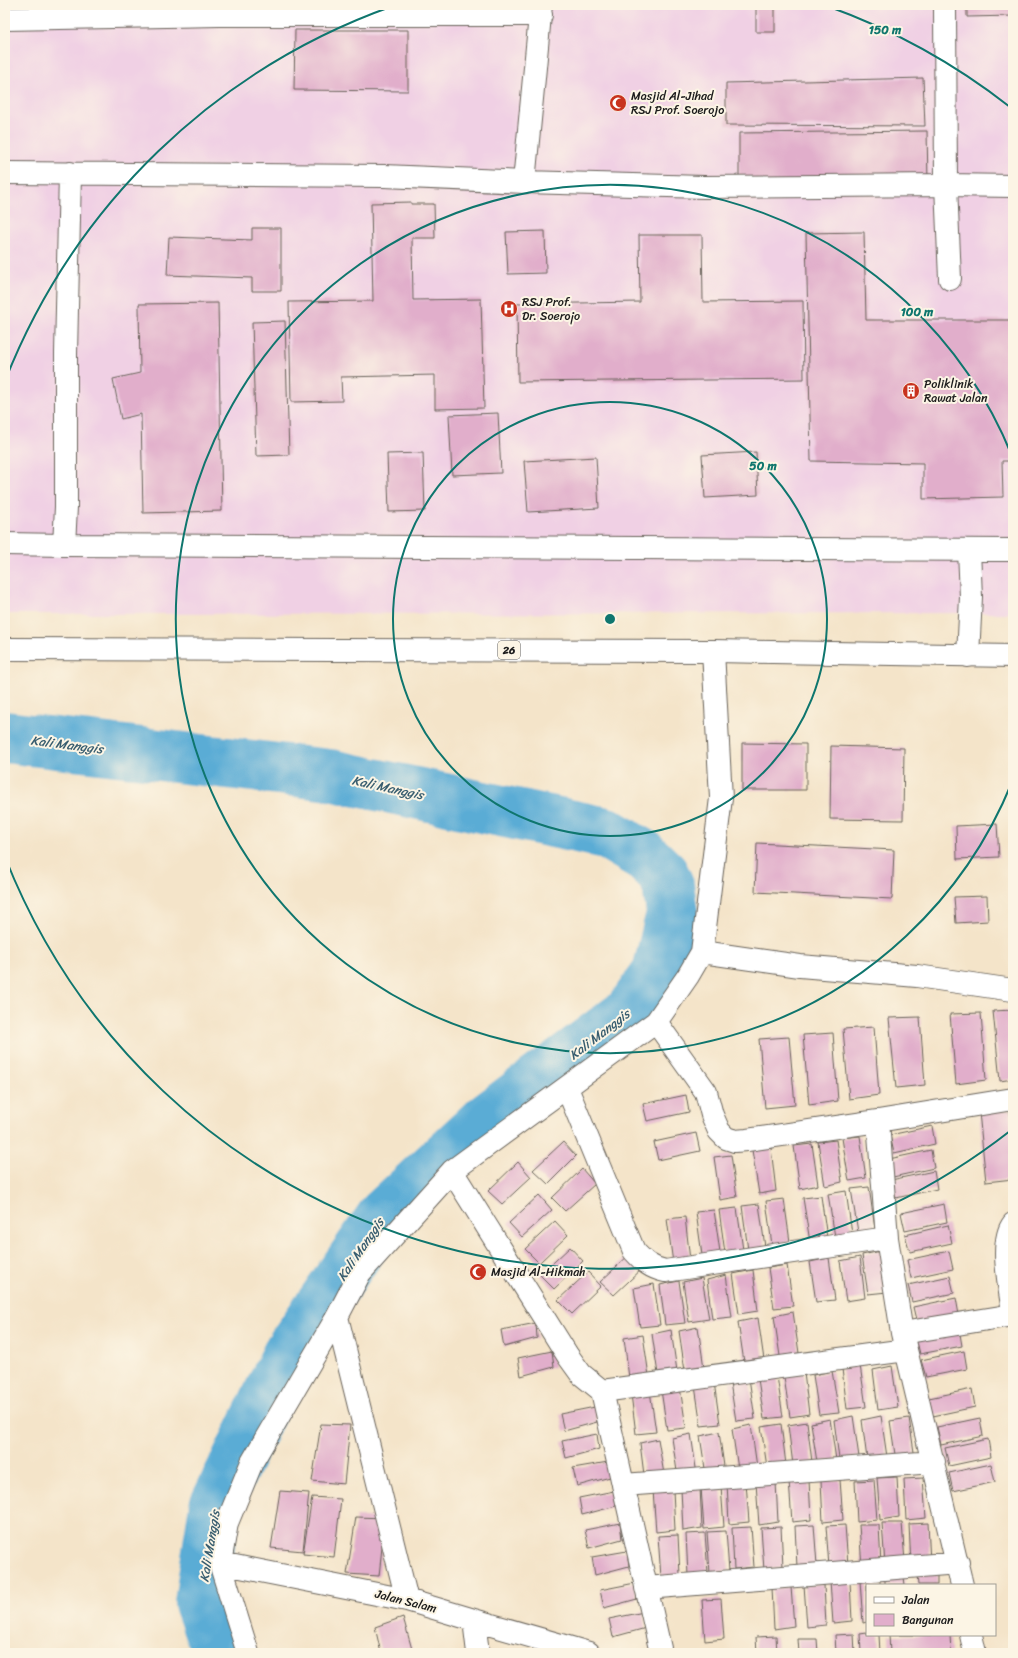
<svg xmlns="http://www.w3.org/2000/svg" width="1018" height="1658" font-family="Sriracha,sans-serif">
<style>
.built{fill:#f0d0e4}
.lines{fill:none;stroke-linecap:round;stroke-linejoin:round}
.river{stroke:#5aacd5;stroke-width:52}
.building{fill:#e1aecb}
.minor-casing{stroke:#686259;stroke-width:24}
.highway-casing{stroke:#686259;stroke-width:24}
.minor{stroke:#fff;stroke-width:22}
.highway{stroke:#fff;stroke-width:22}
.ring{fill:none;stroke:#0f766e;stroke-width:2}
.labels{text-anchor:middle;stroke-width:4;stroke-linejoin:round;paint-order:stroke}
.shield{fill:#fcf5e5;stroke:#5f5d58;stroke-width:1}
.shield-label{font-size:11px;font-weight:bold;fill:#1c1c1c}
.poi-label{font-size:12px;fill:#1c1c1c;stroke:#fcf5e5;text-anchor:start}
.street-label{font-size:12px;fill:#1c1c1c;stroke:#fcf5e5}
.water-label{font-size:13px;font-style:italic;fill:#385d6f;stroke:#fcf5e5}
.centre{fill:#0f766e;stroke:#fcf5e5;stroke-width:2}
.ring-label{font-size:12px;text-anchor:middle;font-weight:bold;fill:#0f766e;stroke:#fcf5e5;stroke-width:4;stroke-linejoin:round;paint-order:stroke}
</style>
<rect width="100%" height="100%" fill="#fcf5e5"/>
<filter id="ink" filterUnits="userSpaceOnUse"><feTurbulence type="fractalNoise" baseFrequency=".025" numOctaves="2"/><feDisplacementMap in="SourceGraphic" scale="8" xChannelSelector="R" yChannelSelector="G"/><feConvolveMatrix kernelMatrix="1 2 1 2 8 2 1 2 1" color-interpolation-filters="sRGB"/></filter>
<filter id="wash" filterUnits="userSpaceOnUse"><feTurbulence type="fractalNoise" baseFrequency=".012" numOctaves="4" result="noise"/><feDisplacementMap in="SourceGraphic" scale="16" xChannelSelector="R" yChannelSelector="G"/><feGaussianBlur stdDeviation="0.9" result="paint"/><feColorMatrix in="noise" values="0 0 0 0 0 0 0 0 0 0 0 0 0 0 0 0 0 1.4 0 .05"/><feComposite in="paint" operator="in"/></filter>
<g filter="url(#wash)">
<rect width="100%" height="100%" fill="#f4e4c9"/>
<path class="built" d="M5,5H1013V613L5,614Z"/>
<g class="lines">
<path class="river" d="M5,737L330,775L606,833L643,855L663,874L668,885L672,913L658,972L630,1012L483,1122L384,1214L290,1350L215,1506L200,1603L218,1653"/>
</g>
<g id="blocks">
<path class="building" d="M756,5H775V32H756Z
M967,5H1013V16L967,17Z
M295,30H408V91L294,90Z
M923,78L925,126L726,125V83Z
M927,131L928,183L739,185V133Z
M411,202V204H434L435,238H412L413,300L481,299L484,408L435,409V375L341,377L342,401L291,402L289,302L373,301L371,203Z
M252,228H281V291H252V278L167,275L169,237L252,240Z
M545,231L546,273L508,274L506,232Z
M864,232L866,320H1013V461H1002L1003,497L923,499V463L811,461L806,233Z
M639,235H702L703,302L803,301L804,379L518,382L517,304L640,302Z
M218,303L222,511L143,513L141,414L121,419L113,379L140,373L139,304Z
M285,321L289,455L256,456L252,322Z
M498,413L501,473L452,475L449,415Z
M756,452L758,495L705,498L702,455Z
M423,453L425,511L389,512L387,454Z
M596,457L599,508L528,512L524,461Z
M742,743L806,744V790H742Z
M831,746L904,748L903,820L830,819Z
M997,824L999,857L957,859L956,826Z
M757,843L894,850L892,899L755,892Z
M987,896L988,921L956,923L954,897Z
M1013,1010V1079L1000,1081L993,1011Z
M981,1013L986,1080L956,1084L950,1014Z
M920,1017L925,1085L896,1088L889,1018Z
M874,1027L879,1095L849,1099L843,1029Z
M833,1033L838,1101L809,1105L803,1035Z
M789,1037L795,1105L765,1108L759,1039Z
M686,1095L689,1112L647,1121L643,1104Z
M1010,1110L1013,1152V1179L986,1182L979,1112Z
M932,1126L935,1144L894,1153L890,1135Z
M696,1133L700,1151L658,1160L654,1142Z
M860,1136L866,1178L849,1181L842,1138Z
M836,1140L842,1182L825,1186L818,1142Z
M563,1142L576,1156L548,1184L533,1170Z
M812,1144L818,1185L800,1189L794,1146Z
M771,1148L776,1191L759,1194L752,1150Z
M931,1150L934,1168L893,1177L889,1159Z
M731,1155L737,1197L720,1200L714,1157Z
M518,1162L531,1177L502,1204L488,1191Z
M582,1169L595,1184L565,1211L552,1198Z
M934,1171L937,1189L896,1198L891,1180Z
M869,1187L875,1229L858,1232L851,1189Z
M846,1191L852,1234L835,1237L828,1194Z
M539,1195L552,1210L522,1237L509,1223Z
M821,1196L827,1238L810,1242L803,1198Z
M784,1199L790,1242L772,1245L766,1201Z
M759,1204L765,1247L748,1250L742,1206Z
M944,1204L947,1222L905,1231L901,1213Z
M737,1208L743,1250L725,1253L719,1210Z
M714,1210L720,1252L702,1255L696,1212Z
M685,1217L690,1260L673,1263L667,1219Z
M555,1221L568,1235L539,1263L525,1249Z
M948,1225L952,1243L910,1252L905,1235Z
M570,1247L583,1261L554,1289L540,1275Z
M881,1251L887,1292L868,1294L862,1255Z
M949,1251L953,1269L911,1278L907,1260Z
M630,1254L643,1268L614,1295L600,1282Z
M860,1257L865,1298L846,1301L840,1261Z
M829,1258L835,1300L816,1302L810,1262Z
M787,1265L793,1306L774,1308L768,1268Z
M753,1270L758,1311L739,1314L733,1274Z
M588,1272L601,1286L572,1314L558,1300Z
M726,1275L732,1317L712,1319L707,1280Z
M950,1276L954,1293L912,1302L908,1285Z
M702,1278L709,1319L689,1322L683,1282Z
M679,1281L685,1323L665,1325L660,1285Z
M654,1284L660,1325L640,1327L634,1288Z
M956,1298L959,1315L917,1324L913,1307Z
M793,1312L799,1353L780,1356L774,1316Z
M758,1318L764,1360L744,1362L738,1322Z
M536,1323L537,1338L504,1347L501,1330Z
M698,1327L704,1368L685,1371L679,1331Z
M959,1328L962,1346L920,1354L916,1337Z
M671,1330L677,1371L658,1374L652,1334Z
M643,1335L649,1376L629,1378L624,1338Z
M552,1351L554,1367L521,1376L518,1358Z
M964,1351L967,1369L926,1377L921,1360Z
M860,1365L866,1407L847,1409L842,1369Z
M892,1366L898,1407L878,1410L873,1370Z
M832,1371L839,1413L819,1415L813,1375Z
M804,1373L809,1414L790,1417L784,1377Z
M777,1376L783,1417L764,1419L758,1379Z
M749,1378L755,1419L736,1421L730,1382Z
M714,1382L720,1424L701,1426L695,1386Z
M680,1387L686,1428L667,1430L661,1390Z
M972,1389L975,1407L933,1416L929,1398Z
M650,1391L656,1432L636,1434L631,1394Z
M595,1407L597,1422L564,1431L560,1414Z
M853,1416L859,1457L839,1459L834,1420Z
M881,1416L887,1457L867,1459L862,1420Z
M909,1418L915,1459L896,1461L890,1421Z
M980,1418L983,1436L941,1445L937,1427Z
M830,1419L836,1460L817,1462L811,1423Z
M807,1422L812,1462L793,1465L788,1425Z
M321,1424L350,1425L344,1484L312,1481Z
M781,1424L786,1465L767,1467L761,1427Z
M751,1425L757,1467L738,1469L732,1429Z
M719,1432L725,1473L706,1475L700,1436Z
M597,1434L599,1449L566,1458L562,1441Z
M691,1434L697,1475L678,1478L672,1438Z
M658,1439L665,1480L645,1483L640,1443Z
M988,1439L991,1457L949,1466L945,1448Z
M608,1462L610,1477L577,1486L573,1468Z
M991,1464L995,1482L953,1491L949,1473Z
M897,1477L899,1517L880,1520L877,1478Z
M923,1478L926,1518L906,1520L904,1479Z
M809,1480L811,1520L792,1522L789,1481Z
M840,1480L843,1520L823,1522L821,1481Z
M874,1480L877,1520L857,1522L855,1481Z
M727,1482H746L749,1522L729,1524Z
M776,1482L778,1522L759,1525L756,1483Z
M721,1486L724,1527L704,1529L701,1487Z
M700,1488L702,1528L683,1531L681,1489Z
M653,1490H673L675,1530L656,1532Z
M280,1491L309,1493L303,1551L271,1548Z
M614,1491L616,1506L582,1515L579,1498Z
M312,1497L341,1499L334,1557L303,1554Z
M356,1517L385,1518L379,1576L347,1574Z
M620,1523L622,1539L589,1548L585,1530Z
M882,1523H902L905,1562L885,1565Z
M928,1523L930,1563L911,1566L909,1524Z
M814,1525L817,1565L797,1567L795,1526Z
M845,1525L848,1565L829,1567L826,1526Z
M859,1525H879L881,1565L862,1567Z
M751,1527L754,1567L734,1569L732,1528Z
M781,1527L783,1567L764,1570L761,1528Z
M726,1531L729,1571L710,1573L707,1532Z
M705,1533L708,1573L688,1575L686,1534Z
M678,1535L680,1575L661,1577L658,1536Z
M627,1551L629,1566L595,1575L592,1557Z
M937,1574V1585H918L917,1575Z
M904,1577L905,1585H885V1578Z
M880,1580V1585H867V1622L863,1623L860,1581Z
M850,1581L852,1621L833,1623L830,1582Z
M635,1583L637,1599L604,1608L600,1590Z
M804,1585H824L826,1625L807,1627Z
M791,1587L794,1626L774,1629L772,1588Z
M721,1599L724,1639L705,1641L702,1600Z
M644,1612L646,1628L613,1637L609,1619Z
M403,1617L413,1653H381L375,1627Z
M867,1633V1635H879L880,1653H861L860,1634Z
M854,1634L855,1653H836L835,1635Z
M889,1635H950L951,1653H890Z
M776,1636L777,1653H757L756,1637Z
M798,1639H817L818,1653H799Z"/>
</g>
</g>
<g filter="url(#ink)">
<use href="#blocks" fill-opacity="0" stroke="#686259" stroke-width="1"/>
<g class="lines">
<g class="minor-casing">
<path id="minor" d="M541,5L524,182L704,187L946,185L950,279
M945,5L946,185L1013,186
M5,19L220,15H541
M5,173L384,176L524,182
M70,173L66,354V507L64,545L1013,550
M5,544L64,545
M968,656L971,597L969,550
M702,952L800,966L917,976L1013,990
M656,1022L706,1092L712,1115L719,1131L726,1138L735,1141L747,1140L878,1121
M567,1088L634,1251C644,1262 651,1268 665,1271L887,1238
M452,1171L568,1356L581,1374L602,1391L661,1653
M1013,1224C999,1242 1010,1289 1013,1312
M337,1317L407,1600
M902,1333L1013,1315
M602,1391L906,1350
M623,1485L934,1462
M220,1563L407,1600L474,1620L589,1653
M962,1585L902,1333L887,1238L878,1121L1013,1099
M646,1588L958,1563
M474,1620L478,1653
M971,1635L975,1653
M248,1653L220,1563L227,1523L252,1462L337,1317L360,1273L452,1171L656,1022L688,976L702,952L721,798L713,651"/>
</g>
<g class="highway-casing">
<path id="highway" d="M5,649L713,651L1013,656"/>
</g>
<use href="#minor" class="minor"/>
<use href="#highway" class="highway"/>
</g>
</g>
<g class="ring">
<circle cx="610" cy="619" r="217"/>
<path d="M1012 782A434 434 0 1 1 1012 456"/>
<path d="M1010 1131A650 650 0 0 1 5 857M5 381A650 650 0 0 1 393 6M827 6A650 650 0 0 1 1010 107"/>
</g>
<defs>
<g id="mosque-disc" transform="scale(0.9)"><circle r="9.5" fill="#c8321e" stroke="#fcf5e5"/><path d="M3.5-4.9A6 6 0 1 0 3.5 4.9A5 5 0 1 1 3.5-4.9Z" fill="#fff"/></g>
<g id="hospital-disc" transform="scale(0.9)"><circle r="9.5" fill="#c8321e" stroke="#fcf5e5"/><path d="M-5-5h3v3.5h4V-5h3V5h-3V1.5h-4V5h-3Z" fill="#fff"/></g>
<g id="building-disc" transform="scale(0.9)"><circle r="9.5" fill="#c8321e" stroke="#fcf5e5"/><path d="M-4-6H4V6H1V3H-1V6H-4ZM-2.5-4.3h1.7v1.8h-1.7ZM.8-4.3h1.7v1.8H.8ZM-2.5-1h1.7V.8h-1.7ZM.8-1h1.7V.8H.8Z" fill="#fff"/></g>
</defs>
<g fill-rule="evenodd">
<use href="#mosque-disc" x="618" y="103"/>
<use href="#hospital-disc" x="509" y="309"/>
<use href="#building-disc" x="911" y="391"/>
<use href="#mosque-disc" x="478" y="1272"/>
</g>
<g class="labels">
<rect class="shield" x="498" y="641" width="22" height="18" rx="3"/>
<g class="shield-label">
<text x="509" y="654">26</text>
</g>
<g class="poi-label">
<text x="631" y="100">Masjid Al-Jihad<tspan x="631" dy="14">RSJ Prof. Soerojo</tspan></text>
<text x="522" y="306">RSJ Prof.<tspan x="522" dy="14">Dr. Soerojo</tspan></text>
<text x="924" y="388">Poliklinik<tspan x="924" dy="14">Rawat Jalan</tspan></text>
<text x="491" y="1276">Masjid Al-Hikmah</text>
</g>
<g class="street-label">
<text transform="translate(406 1601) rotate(14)" y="4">Jalan Salam</text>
</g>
<g class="water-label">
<text transform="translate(67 744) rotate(7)" y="5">Kali Manggis</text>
<text transform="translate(388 787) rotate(12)" y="5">Kali Manggis</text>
<text transform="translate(599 1034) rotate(-38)" y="5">Kali Manggis</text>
<text transform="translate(360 1249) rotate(-56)" y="5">Kali Manggis</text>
<text transform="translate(209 1546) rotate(-81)" y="5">Kali Manggis</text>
</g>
</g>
<circle cx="610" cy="619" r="6" class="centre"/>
<g class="ring-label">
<text x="885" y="34">150 m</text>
<text x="917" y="316">100 m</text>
<text x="763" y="470">50 m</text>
</g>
<rect width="1018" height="1658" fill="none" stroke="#fcf5e5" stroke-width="20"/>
<rect x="866" y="1584" width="130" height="52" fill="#fcf5e5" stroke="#a29e95"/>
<rect x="874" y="1597" width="20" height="6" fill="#ffffff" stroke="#a29e95"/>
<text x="902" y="1604" font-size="12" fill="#1c1c1c">Jalan</text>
<rect x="874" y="1614" width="20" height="12" fill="#e1aecb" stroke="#a29e95"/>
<text x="902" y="1624" font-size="12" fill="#1c1c1c">Bangunan</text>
</svg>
